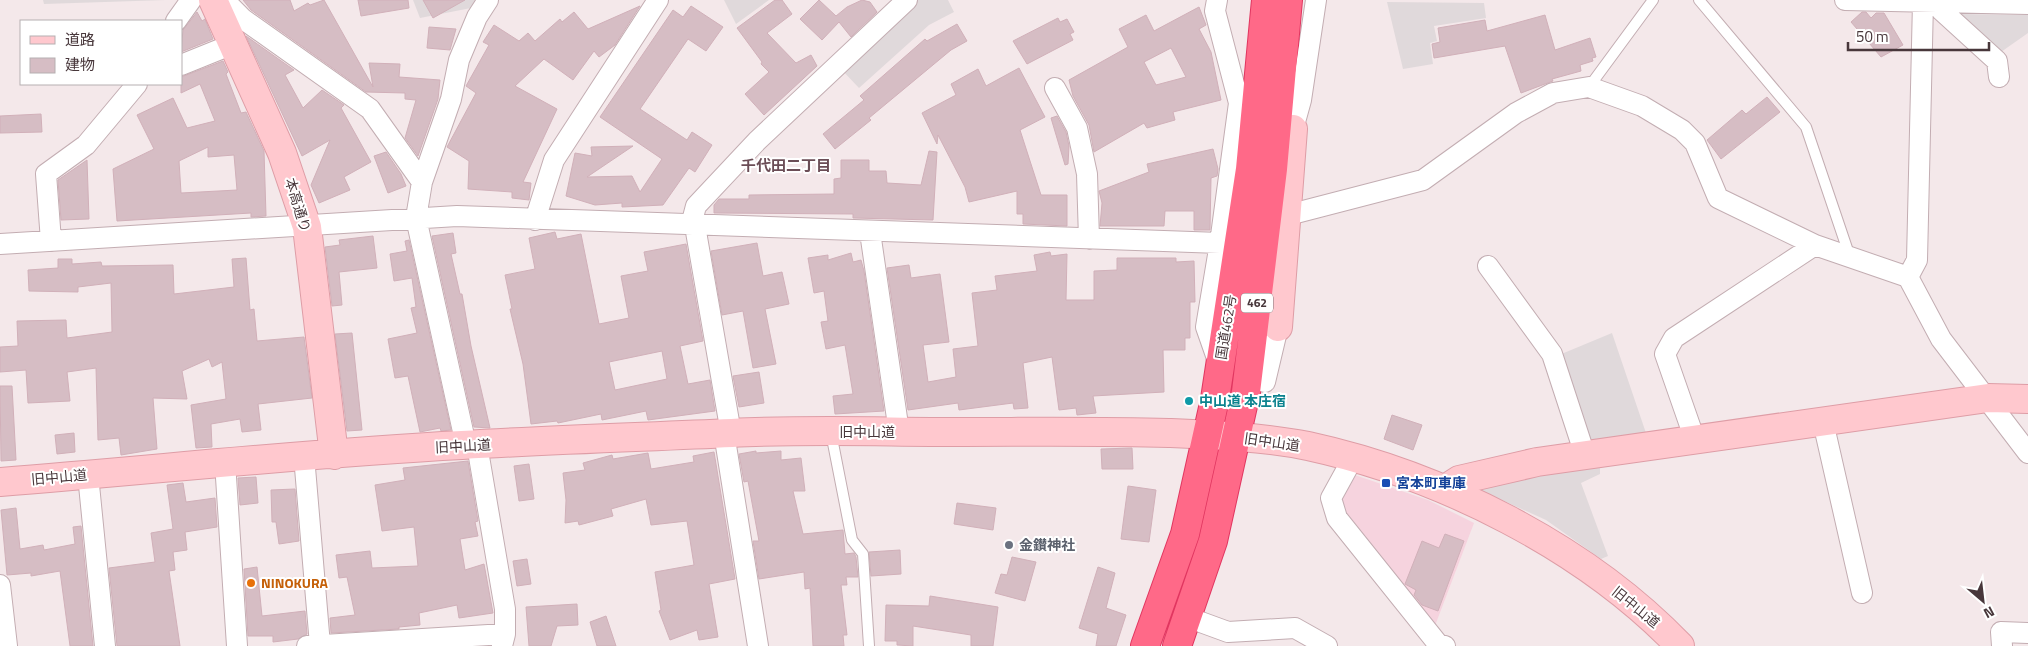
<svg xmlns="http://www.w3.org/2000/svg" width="2028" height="646" font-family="'Titillium Web','Noto Sans JP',sans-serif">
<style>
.commercial{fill:#f6d3de}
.parking{fill:#e0d9db}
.building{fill:#d6bdc4;stroke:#d1b0b9;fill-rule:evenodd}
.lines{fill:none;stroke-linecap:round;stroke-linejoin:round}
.lane-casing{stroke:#c3adb2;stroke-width:12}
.street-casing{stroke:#c3adb2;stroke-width:22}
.secondary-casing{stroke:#de9da6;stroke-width:30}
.highway-casing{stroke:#e13660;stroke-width:30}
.lane{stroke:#fff;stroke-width:10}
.street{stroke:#fff;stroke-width:20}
.secondary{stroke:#ffc8ce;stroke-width:28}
.highway{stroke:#ff6988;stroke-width:28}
.culture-dot{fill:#0f9aa8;stroke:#fff;stroke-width:2}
.transit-dot{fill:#1a4fb4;stroke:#fff;stroke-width:2}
.worship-dot{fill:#6b7280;stroke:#fff;stroke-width:2}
.food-dot{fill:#e8710a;stroke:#fff;stroke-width:2}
.labels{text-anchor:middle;stroke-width:4;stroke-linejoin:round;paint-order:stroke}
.shield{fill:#fff;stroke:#7f7376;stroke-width:1}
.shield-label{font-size:12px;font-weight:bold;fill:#48373b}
.street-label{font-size:14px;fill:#48373b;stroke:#fff}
.culture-label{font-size:14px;font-weight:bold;fill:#0d838f;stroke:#fff;text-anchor:start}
.transit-label{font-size:14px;font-weight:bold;fill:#164399;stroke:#fff;text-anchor:start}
.worship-label{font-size:14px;font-weight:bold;fill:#5b616d;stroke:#fff;text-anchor:start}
.food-label{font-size:14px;font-weight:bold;fill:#c56008;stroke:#fff;text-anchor:start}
.neighbourhood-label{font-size:15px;font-weight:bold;fill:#6b4d56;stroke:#fff}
</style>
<rect width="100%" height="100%" fill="#f4e8ea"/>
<path class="commercial" d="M1349,473L1428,500L1474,523L1433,631L1339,506Z"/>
<path class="parking" d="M43,0H166L44,4Z
M413,0H477L471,8L420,18Z
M724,0H769L736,24Z
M912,0H948L954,12L929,25L859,88L840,68Z
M1387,2L1484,3L1486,18L1434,26L1437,41L1430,43L1433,64L1403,69Z
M1959,14L2028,15V33L2001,52Z
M1612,333L1647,436L1590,443L1559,355Z
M1600,462V474L1581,483L1608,556L1601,559L1546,520L1475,488Z"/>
<path class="building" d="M243,0H290L294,11L308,3L310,5L324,0L373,87L369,63L400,64L399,77L440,80L438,99L418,156L405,138L416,100L405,99V93L366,92L251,10Z
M358,0H408L409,8L361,16Z
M423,0H465L433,18Z
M775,0H782L792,14L767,33L796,63L811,55L817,66L764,115L745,94L769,72L761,64L762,62L737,28Z
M819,0L836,16L847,7L862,0L870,2L877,12L851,37L839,22L822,40L800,19Z
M640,6L615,45L599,57L594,51L573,80L544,59L515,86L557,109L523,182L531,183L529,200L512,198V192L468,189L469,161L447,147L476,93L466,86L489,45L483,42L494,25L519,41L528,33L535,41L560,19L562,22L574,12L588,29Z
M691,6L723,27L706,51L688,39L640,109L687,140L692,132L712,145L695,172L689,168L663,205L622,207V203L595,205L566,196L575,153L592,156L591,147L633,146L587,177L632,176L640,192L662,159L600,117L673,10L683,17Z
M1199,7L1206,25L1199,29L1211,52L1221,100L1173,112L1175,120L1147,128L1144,123L1094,152L1089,125L1073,96L1069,80L1128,47L1119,29L1146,15L1154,31ZM1171,48L1186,77L1156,85L1144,62Z
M197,12L202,21L205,19L213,39L181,52L183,30Z
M1862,12H1866L1871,18L1876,13H1884L1903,45L1881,57L1851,22Z
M1545,15L1555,50L1590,38L1596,57L1592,58L1593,61L1580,65L1581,71L1552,79L1553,81L1521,93L1505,46L1434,58L1432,44L1440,42L1438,28L1485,20L1487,31Z
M1058,18L1060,22L1067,19L1074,32L1070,34L1073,40L1027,64L1013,41Z
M957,24L967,41L951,50L869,118L871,120L835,149L823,134L864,100L860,96L925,39L927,41Z
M429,27L456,29L450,50L427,48Z
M246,36L294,70L285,75L303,108L322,90L344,105L341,108L371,162L344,177L350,190L319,203L311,185L330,140L302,156Z
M223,61L228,72L226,74L241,113L246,112L264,151L266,216L251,217V213L117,221L113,169L154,149L137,115L173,98L187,128L215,121L200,84L181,93V77ZM208,147V157L234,155L237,190L181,193L179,161Z
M1019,68L1045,117L1020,130L1041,195H1067V226L1023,224V214H1017V191L969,202L965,187L938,135L937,144L922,113L956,95L951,84L978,69L986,86Z
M1767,97L1780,112L1721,159L1707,140L1742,110L1746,114Z
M41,114L42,132L0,133V116Z
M1057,116L1066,132L1069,146L1068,164L1065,165L1051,118Z
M1213,149L1218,169L1217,176L1211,178L1210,230H1194V211H1165L1164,226H1100L1102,203L1099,191L1149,172L1147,164Z
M929,151L937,152L933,220L853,218V214L714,213V205L719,199H749V195L834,194V179L841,178V160H869V171H886L887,183L921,185Z
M386,152L401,174L406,186L388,193L374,156Z
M87,160L89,219L61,220L58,180Z
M555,232L557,239L581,234L599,324L629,318L621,276L648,271L644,252L686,244L703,341L680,346L688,384L710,380L715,411L648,420L646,411L602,420L601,414L558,423L557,421L531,424L523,364L510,309H512L505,275L535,269L529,238ZM662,351L667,379L615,390L609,362Z
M453,233L456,253L451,254L460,294H462L471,346L490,428L474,427L432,236Z
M373,236L377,268L339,272L342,305L332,306L325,247L340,245L339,240Z
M409,240L451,430L441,431L440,428L420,432L408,376L395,378L388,339L417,333L411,308L416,307L412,278L394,281L390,254L407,251L405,241Z
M757,243L763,276L782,272L789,304L765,309L776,364L753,368L743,311L722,315L711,251Z
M1050,252L1051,256L1067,254L1066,300H1094V271L1117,270V258H1176V262L1194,261L1195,302H1190V338H1185V350H1163L1164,392L1093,396L1096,413L1077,415L1076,408L1059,410L1052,357L1023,363L1028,408L1014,409L1013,403L959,410L958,403L908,410L887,268L909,265L911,278L940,274L949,342L923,345L928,382L956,377L953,349L978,346L972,293L997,290L995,276L1037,271L1034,255Z
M851,253L853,262L861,260L864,271L884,411L835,414L833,396L853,394L845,345L826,349L821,322L828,321L824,291L814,293L808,258L828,255V260Z
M246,258L250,310L254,309L257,341L304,337L312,398L258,404L261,430L242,432L240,419L211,424L212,447L196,448L191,405L226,399L222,362L212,367L209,359L182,371L187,399L153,398L157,449L121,455L119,438L98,440L96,368L67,372L70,401L28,403L26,370L0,372V347L18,346L17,321L66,320L67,338L112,332L111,283L78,287V292L29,291L28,270L58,268V259H72V264L101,262L102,266L173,265L174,294L234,287L232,259Z
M352,333L362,430L347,431L335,334Z
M759,372L764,403L739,407L733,376Z
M0,386H12L16,460L1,461Z
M1392,415L1422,425L1413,450L1384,439Z
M74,433L75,452L57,454L55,435Z
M1132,448L1133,469H1102L1101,449Z
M756,451V453L781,451V460L801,458L805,491H793L803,534L843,530L845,554L854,553L856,557L858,577H846L847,585H841L847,635H843L844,646H813L810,588L805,589L804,572L759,579L753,541H759L748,481L744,482L739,454Z
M714,452L735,579L709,584L718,637L699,640L697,630L670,640L659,611L661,610L655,572L694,565L687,521L651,525L646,499L611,509L613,516L579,525L578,521L565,523L566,500L563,473L585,470L583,463L612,455L613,459L648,453L651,469L694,462L693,456Z
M468,461L478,521L475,522L478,536L460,539L465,570L484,564L493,613L459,618L457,605L419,613L420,625L399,627V629L331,633L330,618L355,615L347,577L339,578L336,555L370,551L372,568L418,566L414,527L382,531L375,485L405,480L403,468Z
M529,464L534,499L519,501L514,466Z
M256,477L258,503L240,505L238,478Z
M183,483L186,502L215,498L217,527L185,532L187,550L173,552L175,570L169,571L180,646H117L109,568L155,562L151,533L173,529L167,485Z
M1128,486L1156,490L1149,542L1121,539Z
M295,489L299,541L279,544L276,522H272L271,490Z
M957,503L996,508L993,530L954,524Z
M16,508L20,549L43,545L44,550L75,544L73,527L81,526L93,646H70L60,571L31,576V573L7,575L1,510Z
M1445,534L1464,541L1438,611L1422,605L1414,595L1416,590L1405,584L1422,541L1439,548Z
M900,550L901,574L871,576L869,552Z
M1012,557L1036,562L1025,601L995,593L1001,574L1007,575Z
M527,559L531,584L517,586L513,561Z
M257,567L262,616L305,611L307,634L298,639L273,642V636H248L244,569Z
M1098,567L1115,573L1106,608L1126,615L1116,646H1096L1098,634L1079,628Z
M930,596L998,607L993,646H971V635L913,626V646L897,645V641H885L886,605L929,606Z
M577,604L578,625L557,626L551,646H529L526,607Z
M606,616L616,646H597L590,622Z"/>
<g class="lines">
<g class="lane-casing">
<path id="lane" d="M1699,0L1806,127L1850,257
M1589,87L1653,0
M831,433L852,540L863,554L869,646"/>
</g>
<g class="street-casing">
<path id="street" d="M224,0L243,19L370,109L422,182
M1217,0L1215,11L1239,103L1220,243L1206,327L1219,364
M1845,0L2028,4
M1939,2L1941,10L1997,61L1999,77
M176,21L191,0
M181,65L233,44
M1055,88L1077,128L1087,174L1089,239
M1293,129L1301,100L1316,0
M1288,215L1423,180L1516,113L1553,93L1589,87L1642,106L1682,130L1695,143L1718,198L1815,245L1908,277L1941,339L2028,453
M535,220L554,160L658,0
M691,225L696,206L757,141L907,0
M695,226L731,433
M870,232L899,432
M51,241L46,174L86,145L137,84
M0,244L457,216L1220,243
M1488,266L1552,354L1585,455
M1908,277L1917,260L1923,2
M1248,379L1265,382L1278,327
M1823,422L1862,593
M724,433L758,646
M1695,440L1665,354L1674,338L1815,245
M466,445L416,218L422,182L451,99L459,60L477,17L488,0
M477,445L505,609V634L502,646
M304,456L320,645
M1353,458L1331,498L1337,518L1438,644L1445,646
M225,462L237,646
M88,475L105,646
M0,585L7,646
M1187,617L1228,632L1295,628L1327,646
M307,646L505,634
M2002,646L2001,632L2028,633"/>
</g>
<g class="secondary-casing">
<path id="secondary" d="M213,0L282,153L307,227L334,455
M1278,327L1293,129
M0,482C154,470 307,453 462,445C552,440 642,437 732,433C807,429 884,432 959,432C1029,432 1099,431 1169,433C1215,435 1263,437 1308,446C1441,475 1585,547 1680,646
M1445,489L1459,480L1537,462L1988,398L2028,399"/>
</g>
<g class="highway-casing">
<path id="highway" d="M1145,646L1185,534L1215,399L1250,169L1266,0
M1177,646L1213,541L1246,392L1273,169L1288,0"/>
</g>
<use href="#lane" class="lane"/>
<use href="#street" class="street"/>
<use href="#secondary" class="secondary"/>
<use href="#highway" class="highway"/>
</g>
<circle class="culture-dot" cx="1189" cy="401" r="5"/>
<rect class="transit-dot" x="1381" y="478" width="10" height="10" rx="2.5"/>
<circle class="worship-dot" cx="1009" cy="545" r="5"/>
<circle class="food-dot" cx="251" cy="583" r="5"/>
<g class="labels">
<rect class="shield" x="1241" y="293.5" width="32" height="19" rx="4"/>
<g class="shield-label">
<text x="1257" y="307">462</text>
</g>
<g class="street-label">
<text transform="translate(298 205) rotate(73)" y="5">本高通り</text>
<text transform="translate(1226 327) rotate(-81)" y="5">国道462号</text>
<text x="867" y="437">旧中山道</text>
<text transform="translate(1272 442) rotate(8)" y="5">旧中山道</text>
<text transform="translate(463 446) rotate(-3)" y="5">旧中山道</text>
<text transform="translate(59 477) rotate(-5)" y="5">旧中山道</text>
<text transform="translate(1636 607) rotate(39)" y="5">旧中山道</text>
</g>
<g class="culture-label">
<text x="1199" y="406">中山道 本庄宿</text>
</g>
<g class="transit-label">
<text x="1396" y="488">宮本町車庫</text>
</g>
<g class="worship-label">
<text x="1019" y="550">金鑚神社</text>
</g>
<g class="food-label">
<text x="261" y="588">NINOKURA</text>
</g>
<g class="neighbourhood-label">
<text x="786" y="171">千代田二丁目</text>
</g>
</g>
<rect x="20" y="20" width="162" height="65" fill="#ffffff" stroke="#b6afb1"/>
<rect x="30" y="36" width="25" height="8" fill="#ffc8ce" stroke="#b6afb1"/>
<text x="65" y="45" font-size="15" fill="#48373b">道路</text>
<rect x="30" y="58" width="25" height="15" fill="#d6bdc4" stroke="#b6afb1"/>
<text x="65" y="70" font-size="15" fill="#48373b">建物</text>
<g transform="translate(1983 601) rotate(152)" stroke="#ffffff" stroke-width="4" paint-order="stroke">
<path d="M0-4L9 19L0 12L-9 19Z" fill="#48373b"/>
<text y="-8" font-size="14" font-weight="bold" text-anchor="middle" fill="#48373b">N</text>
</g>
<path d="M1848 42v8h141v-8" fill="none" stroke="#48373b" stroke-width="2.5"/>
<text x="1856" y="42" font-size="15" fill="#48373b" stroke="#ffffff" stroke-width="4" paint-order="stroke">50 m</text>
</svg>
